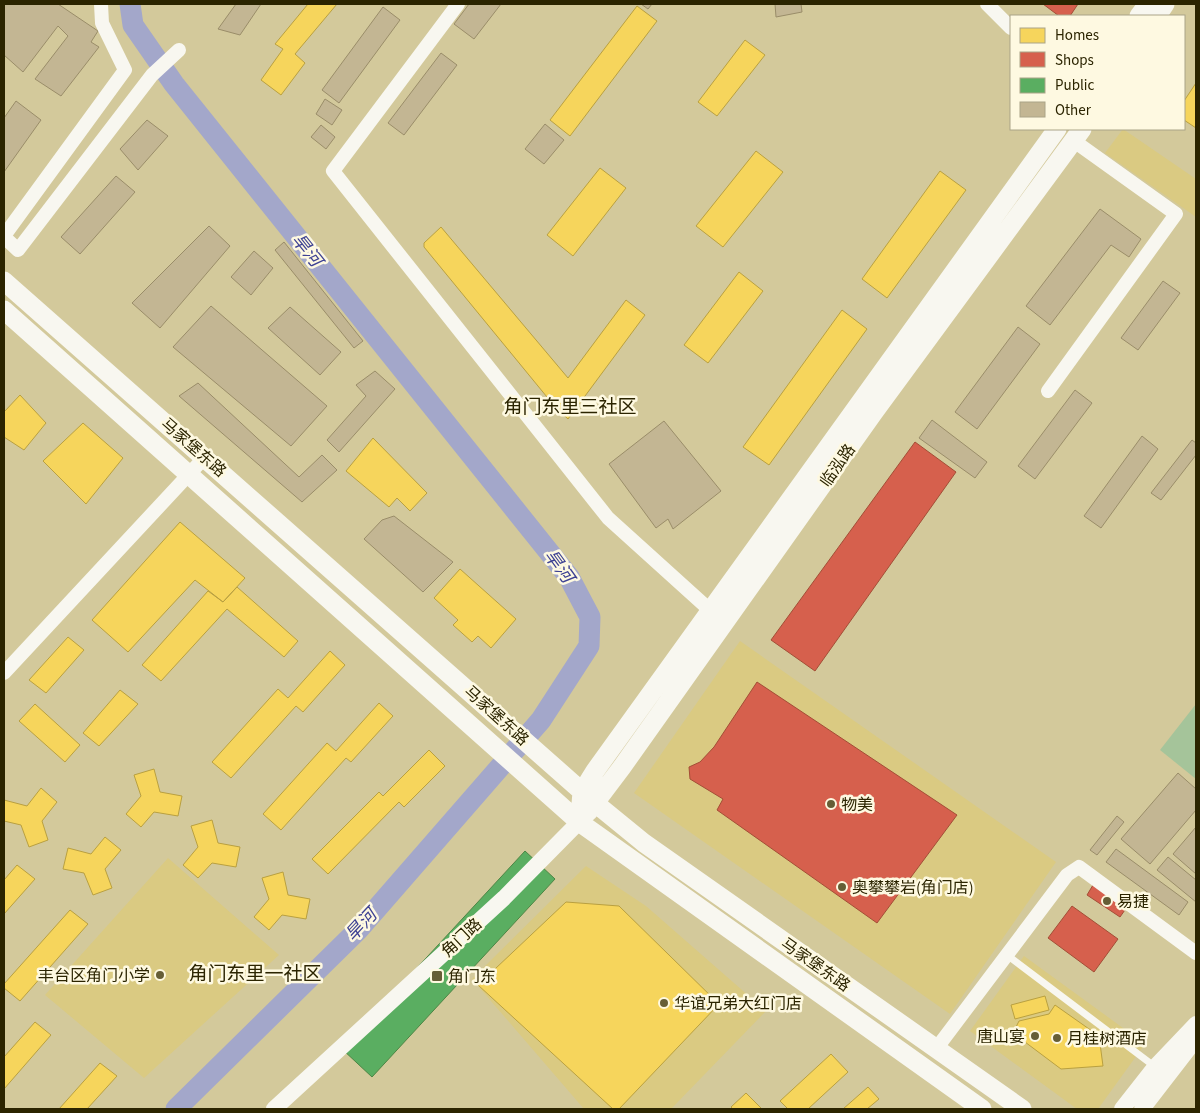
<svg xmlns="http://www.w3.org/2000/svg" width="1200" height="1113" font-family="'Source Sans 3','Noto Sans SC',sans-serif">
<style>
.built{fill:#daca82}
.green{fill:#a5c49a}
.homes{fill:#f6d55c;stroke:#b9a040}
.shops{fill:#d6604d;stroke:#a34e36}
.public{fill:#5aae61;stroke:#4c8544}
.lines{fill:none;stroke-linecap:round;stroke-linejoin:round}
.river{stroke:#a3a7ca;stroke-width:21}
.building{fill:#c3b693;stroke:#9a8d69}
.service{stroke:#f8f7f0;stroke-width:7}
.minor{stroke:#f8f7f0;stroke-width:14}
.tertiary{stroke:#f8f7f0;stroke-width:16}
.secondary{stroke:#f8f7f0;stroke-width:19}
.poi-dot{fill:#665e36;stroke:#fef9e1;stroke-width:2}
.labels{text-anchor:middle;stroke-width:5;stroke-linejoin:round;paint-order:stroke}
.street-label{font-size:16px;fill:#2b2400;stroke:#fef9e1}
.poi-label{font-size:16px;fill:#2b2400;stroke:#fef9e1;text-anchor:start}
.water-label{font-size:18px;font-style:italic;fill:#3d4193;stroke:#fef9e1}
.quarter-label{font-size:19px;fill:#2b2400;stroke:#fef9e1}
</style>
<rect width="100%" height="100%" fill="#d3c99b"/>
<path class="built" d="M1123,129L1196,179V217L1105,153Z
M740,641L1056,862L950,1014L634,793Z
M168,858L279,955L144,1078L45,995Z
M586,866L646,906L766,1011L671,1109H584L472,979Z
M1024,956L1145,1044L1098,1109H1077L970,1031Z"/>
<path class="green" d="M1196,704V779L1160,750Z"/>
<path class="homes" d="M308,4H337L295,54L305,63L281,95L261,80L283,49L275,44Z
M637,6L657,21L570,136L550,120Z
M745,40L765,55L717,116L698,102Z
M1196,83V128L1184,120V101Z
M756,151L783,172L723,247L696,226Z
M600,168L626,188L573,256L547,235Z
M940,171L966,190L887,298L862,279Z
M441,227L568,378L626,300L645,315L568,419L556,408L424,247V243Z
M739,272L763,291L708,363L684,345Z
M842,310L867,329L769,465L743,447Z
M20,395L46,423L24,450L4,437V412Z
M83,423L123,458L86,504L43,461Z
M373,438L427,493L410,511L397,498L389,507L346,471Z
M180,522L245,578L223,602L195,580L128,652L92,620Z
M460,569L516,619L491,648L478,636L472,642L453,625L458,620L434,598Z
M237,587L298,641L284,657L227,609L161,681L142,665L208,591L223,602Z
M68,637L84,650L46,693L29,680Z
M330,651L345,665L303,712L296,706L231,778L212,762L278,689L288,698Z
M120,690L138,704L99,746L83,733Z
M379,703L393,716L351,762L346,758L281,830L263,814L327,743L336,751Z
M35,704L80,745L65,762L19,721Z
M429,750L445,766L404,807L399,802L328,874L312,859L379,792L383,796Z
M154,769L160,792L182,796L178,816L154,812L141,827L126,814L141,796L134,775Z
M41,788L57,802L42,821L48,840L29,847L21,825L4,821V800L27,806Z
M212,820L218,843L240,847L236,867L212,863L198,878L183,865L198,847L191,826Z
M105,837L121,850L105,869L112,888L93,895L84,873L63,869L68,848L91,854Z
M17,865L35,879L4,914V880Z
M283,872L288,895L310,899L306,919L282,915L269,930L254,917L269,899L262,878Z
M566,902L619,906L719,1004L619,1109H613L478,985Z
M70,910L88,924L20,1001L4,988V984Z
M1045,996L1049,1010L1015,1019L1011,1005Z
M1055,1005L1099,1036L1103,1066L1061,1069L1013,1033L1019,1021L1049,1014Z
M35,1022L51,1035L4,1089V1057Z
M831,1054L848,1072L808,1109H788L780,1101Z
M100,1063L117,1076L87,1109H59Z
M868,1087L879,1099L867,1109H843Z
M746,1093L762,1109H733L731,1107Z"/>
<path class="shops" d="M1043,4H1078L1070,16H1059Z
M915,442L956,472L815,671L771,640Z
M757,682L957,815L877,923L717,810L723,799L690,779L689,767L700,762L714,747Z
M1093,885L1127,907L1120,917L1087,895Z
M1072,906L1118,939L1094,972L1048,938Z"/>
<path class="public" d="M525,851L555,879L372,1077L342,1049Z"/>
<g class="lines">
<path class="river" d="M130,4L133,25L174,84L569,577L590,617L589,646L541,720L358,930L176,1109"/>
</g>
<path class="building" d="M4,4H58L98,31L91,42L99,47L61,96L35,79L68,36L58,26L23,72L4,55Z
M236,4H261L240,35L218,29Z
M469,4H501L474,39L454,24Z
M641,4H652L648,9Z
M775,4H801L802,12L776,17Z
M383,7L400,20L339,103L322,90Z
M441,53L457,65L404,135L388,123Z
M325,99L342,110L332,125L316,114Z
M16,101L41,120L4,172V118Z
M147,120L168,136L138,170L120,149Z
M545,124L564,140L544,164L525,149Z
M321,125L335,137L326,149L311,137Z
M116,176L135,192L80,254L61,237Z
M1100,209L1141,239L1129,257L1111,245L1050,325L1026,306Z
M209,226L230,246L160,328L132,303Z
M284,242L363,341L354,348L275,250Z
M254,251L273,268L251,295L231,277Z
M1163,281L1180,293L1138,350L1121,338Z
M211,306L327,406L291,446L173,347Z
M290,307L341,352L320,375L268,328Z
M1018,327L1040,344L977,429L955,412Z
M375,371L395,389L339,452L327,440L366,396L356,385Z
M198,383L299,477L322,455L337,470L302,502L179,396Z
M1075,390L1092,403L1035,479L1018,466Z
M932,420L987,462L975,478L919,438Z
M664,421L721,491L673,529L668,519L656,528L609,464Z
M1142,436L1158,449L1101,528L1084,516Z
M1192,440L1196,443V455L1161,500L1151,493Z
M394,516L453,562L423,592L364,539L382,520Z
M1178,773L1196,789V810L1150,864L1121,839Z
M1117,816L1124,822L1097,855L1090,850Z
M1196,827V874L1173,854Z
M1116,849L1188,902L1179,915L1106,862Z
M1168,857L1196,880V902L1157,870Z"/>
<g class="lines">
<path class="service" d="M1007,955L1154,1066"/>
<path class="minor" d="M458,4L333,171L608,518L712,612
M987,4L1011,28
M4,236L125,70L102,23L101,4
M4,237L18,250L152,75L179,50
M1048,391L1176,214L1074,141
M4,673L205,457
M936,1049L1067,875L1079,867L1196,953"/>
<path class="tertiary" d="M274,1109L504,898L579,822
M1122,1109L1155,1067L1196,1024
M1142,1109L1196,1039"/>
<path class="secondary" d="M1139,16L1148,4
M1157,16L1165,4
M4,281L595,803L644,843L1022,1109
M4,310L579,822L982,1109
M581,804L582,792L595,771L1057,129
M588,812L622,767L874,412L1082,129"/>
</g>
<g class="poi-dot">
<circle cx="831" cy="804" r="5"/>
<circle cx="842" cy="887" r="5"/>
<circle cx="1107" cy="901" r="5"/>
<circle cx="160" cy="975" r="5"/>
<rect x="431" y="970" width="12" height="12" rx="2.5"/>
<circle cx="664" cy="1003" r="5"/>
<circle cx="1035" cy="1036" r="5"/>
<circle cx="1057" cy="1038" r="5"/>
</g>
<g class="labels">
<g class="street-label">
<text transform="translate(194 447) rotate(41)" y="6">马家堡东路</text>
<text transform="translate(837 465) rotate(-55)" y="6">临泓路</text>
<text transform="translate(497 715) rotate(42)" y="6">马家堡东路</text>
<text transform="translate(461 937) rotate(-43)" y="6">角门路</text>
<text transform="translate(816 964) rotate(35)" y="6">马家堡东路</text>
</g>
<g class="poi-label">
<text x="841" y="810">物美</text>
<text x="852" y="893">奥攀攀岩(角门店)</text>
<text x="1117" y="907">易捷</text>
<text x="150" y="981" text-anchor="end">丰台区角门小学</text>
<text x="448" y="982">角门东</text>
<text x="674" y="1009">华谊兄弟大红门店</text>
<text x="1025" y="1042" text-anchor="end">唐山宴</text>
<text x="1067" y="1044">月桂树酒店</text>
</g>
<g class="water-label">
<text transform="translate(307 250) rotate(51)" y="6">旱河</text>
<text transform="translate(559 566) rotate(54)" y="6">旱河</text>
<text transform="translate(361 925) rotate(-47)" y="6">旱河</text>
</g>
<g class="quarter-label">
<text x="570" y="413">角门东里三社区</text>
<text x="255" y="980">角门东里一社区</text>
</g>
</g>
<rect width="1200" height="1113" fill="none" stroke="#2b2400" stroke-width="10"/>
<rect x="1010" y="15" width="175" height="115" fill="#fef9e1" stroke="#aaa487"/>
<rect x="1020" y="28" width="25" height="15" fill="#f6d55c" stroke="#aaa487"/>
<text x="1055" y="40" font-size="15" fill="#2b2400">Homes</text>
<rect x="1020" y="52" width="25" height="15" fill="#d6604d" stroke="#aaa487"/>
<text x="1055" y="65" font-size="15" fill="#2b2400">Shops</text>
<rect x="1020" y="78" width="25" height="15" fill="#5aae61" stroke="#aaa487"/>
<text x="1055" y="90" font-size="15" fill="#2b2400">Public</text>
<rect x="1020" y="102" width="25" height="15" fill="#c3b693" stroke="#aaa487"/>
<text x="1055" y="115" font-size="15" fill="#2b2400">Other</text>
</svg>
